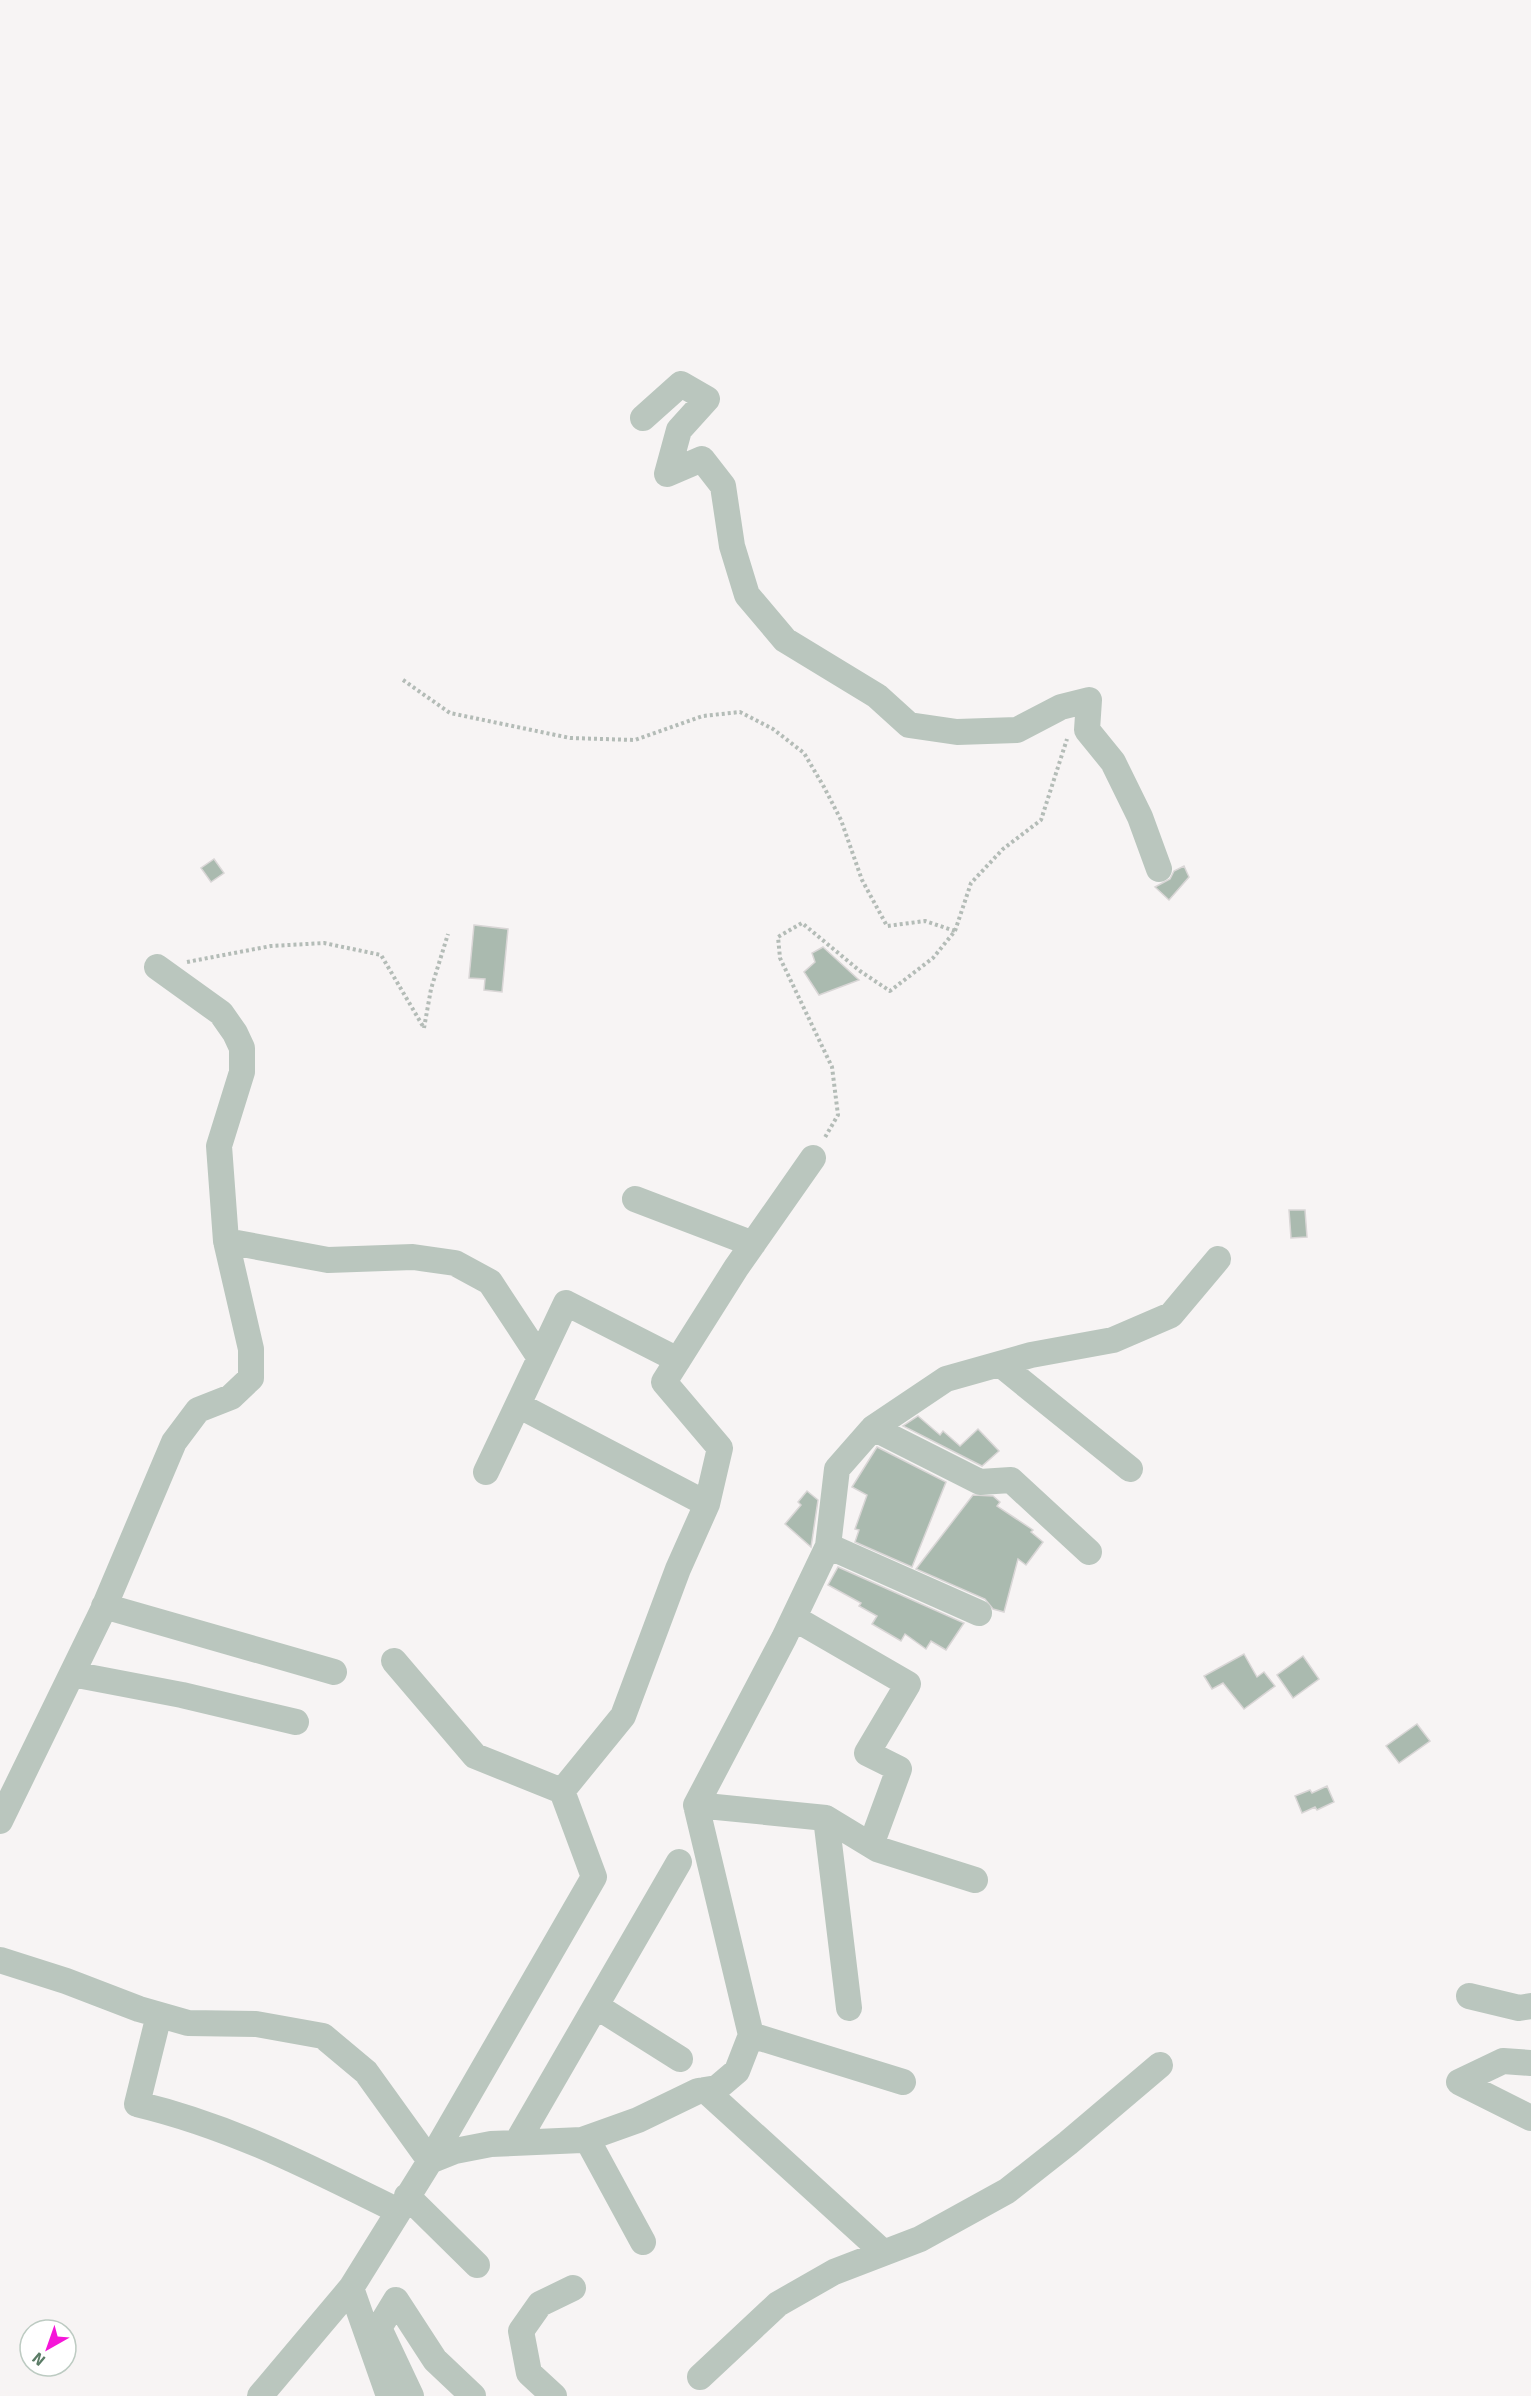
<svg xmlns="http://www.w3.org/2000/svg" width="1531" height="2396" font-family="Signika,sans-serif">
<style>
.building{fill:#aabaaf;stroke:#d9d6d6;stroke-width:1.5}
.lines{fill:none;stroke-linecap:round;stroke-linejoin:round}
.path{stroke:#b4bcb7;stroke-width:4;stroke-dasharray:3 3;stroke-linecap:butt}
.minor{stroke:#bac6be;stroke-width:26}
</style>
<rect width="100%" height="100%" fill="#f7f4f4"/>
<path class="building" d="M214,859L224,873L211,882L201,868Z
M1184,866L1189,877L1169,900L1155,887L1170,879L1174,871Z
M474,925L508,929L502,992L484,990L485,979L469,978Z
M823,947L859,980L819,995L804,972L815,962L812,953Z
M1289,1210H1305L1307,1237L1291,1238Z
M918,1416L940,1435L943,1431L960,1446L978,1429L999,1451L982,1466L903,1426Z
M877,1447L946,1482L912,1567L855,1542L859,1530L855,1529L867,1495L852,1487Z
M807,1491L818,1500L811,1547L785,1524L801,1505L798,1502Z
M973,1495L993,1496L1000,1502L997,1506L1033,1530L1031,1532L1043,1542L1026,1565L1018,1559L1004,1612L993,1609L985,1599L916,1569Z
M838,1567L964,1623L946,1650L931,1641L926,1649L905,1634L901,1641L872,1624L877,1616L859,1606L861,1603L828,1585Z
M1244,1654L1257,1677L1264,1672L1275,1686L1244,1709L1223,1683L1212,1689L1204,1676Z
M1303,1656L1319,1679L1293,1698L1277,1675Z
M1417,1724L1430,1741L1399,1763L1386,1746Z
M1327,1786L1334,1802L1317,1810L1315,1807L1302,1813L1295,1796L1310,1790L1312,1793Z"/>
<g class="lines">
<path class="path" d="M403,680L450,713L570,738L635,740L703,716L740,712L773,729L804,753L824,787L841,820L862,880L887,926L925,921L955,931L933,958L890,991L860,971L802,923L778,937L780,958L832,1067L838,1115L824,1139
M955,931L971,883L1003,849L1041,820L1067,739
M187,962L271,946L324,943L381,955L424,1028
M424,1028L431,989L448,934"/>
<path class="minor" d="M643,418L681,384L707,399L679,430L667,474L702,459L723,486L732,546L747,595L785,640L877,696L909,725L957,732L1017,730L1061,707L1089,700L1087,730L1113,762L1140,817L1159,869
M635,1199L753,1244
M226,1241L328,1260L413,1257L455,1263L490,1282L540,1358
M1000,1364L1130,1469
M518,1405L707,1504
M873,1428L980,1482L1011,1480L1089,1552
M486,1472L566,1303L678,1360
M828,1546L979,1613
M104,1606L334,1672
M794,1618L908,1684L867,1753L899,1769L871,1845
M394,1661L475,1756L562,1791
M72,1674L182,1695L296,1722
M696,1805L826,1818L849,2008
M826,1818L877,1849L975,1880
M0,1821L102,1612L174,1442L198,1410L231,1397L251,1378V1349L226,1241L219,1146L242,1072V1048L235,1033L221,1013L157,967
M0,1960L66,1981L139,2009L188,2023L256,2024L323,2036L366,2072L430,2161L594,1877L562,1791L623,1716L678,1569L707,1504L720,1448L664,1382L736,1268L813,1158
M1469,1996L1519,2008L1531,2006
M596,2006L680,2059
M159,2015L137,2104C233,2127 311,2168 398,2211
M751,2035L903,2082
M1531,2063L1503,2061L1459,2082L1531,2118
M705,2090L884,2253
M587,2139L643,2242
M517,2142L679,1862
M407,2196L477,2265
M351,2288L389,2396
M700,2377L778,2304L834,2272L920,2239L1007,2191L1068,2143L1160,2065
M260,2396L351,2288L430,2161L455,2151L491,2144L582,2140L638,2120L698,2091L717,2088L737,2071L751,2035L696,1805L784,1638L828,1546L837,1469L873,1428L946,1379L1031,1355L1113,1340L1171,1315L1218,1259
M411,2396L379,2328L396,2300L435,2360L473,2396
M554,2396L529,2373L521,2331L540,2304L573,2288"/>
</g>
<g transform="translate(48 2348) rotate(220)"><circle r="28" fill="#ffffff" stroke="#bdcbc2" stroke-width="1.5"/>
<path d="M0-4.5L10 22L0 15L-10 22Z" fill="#f516d8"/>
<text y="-9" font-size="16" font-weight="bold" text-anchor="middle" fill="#5b7c66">N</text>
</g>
</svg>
